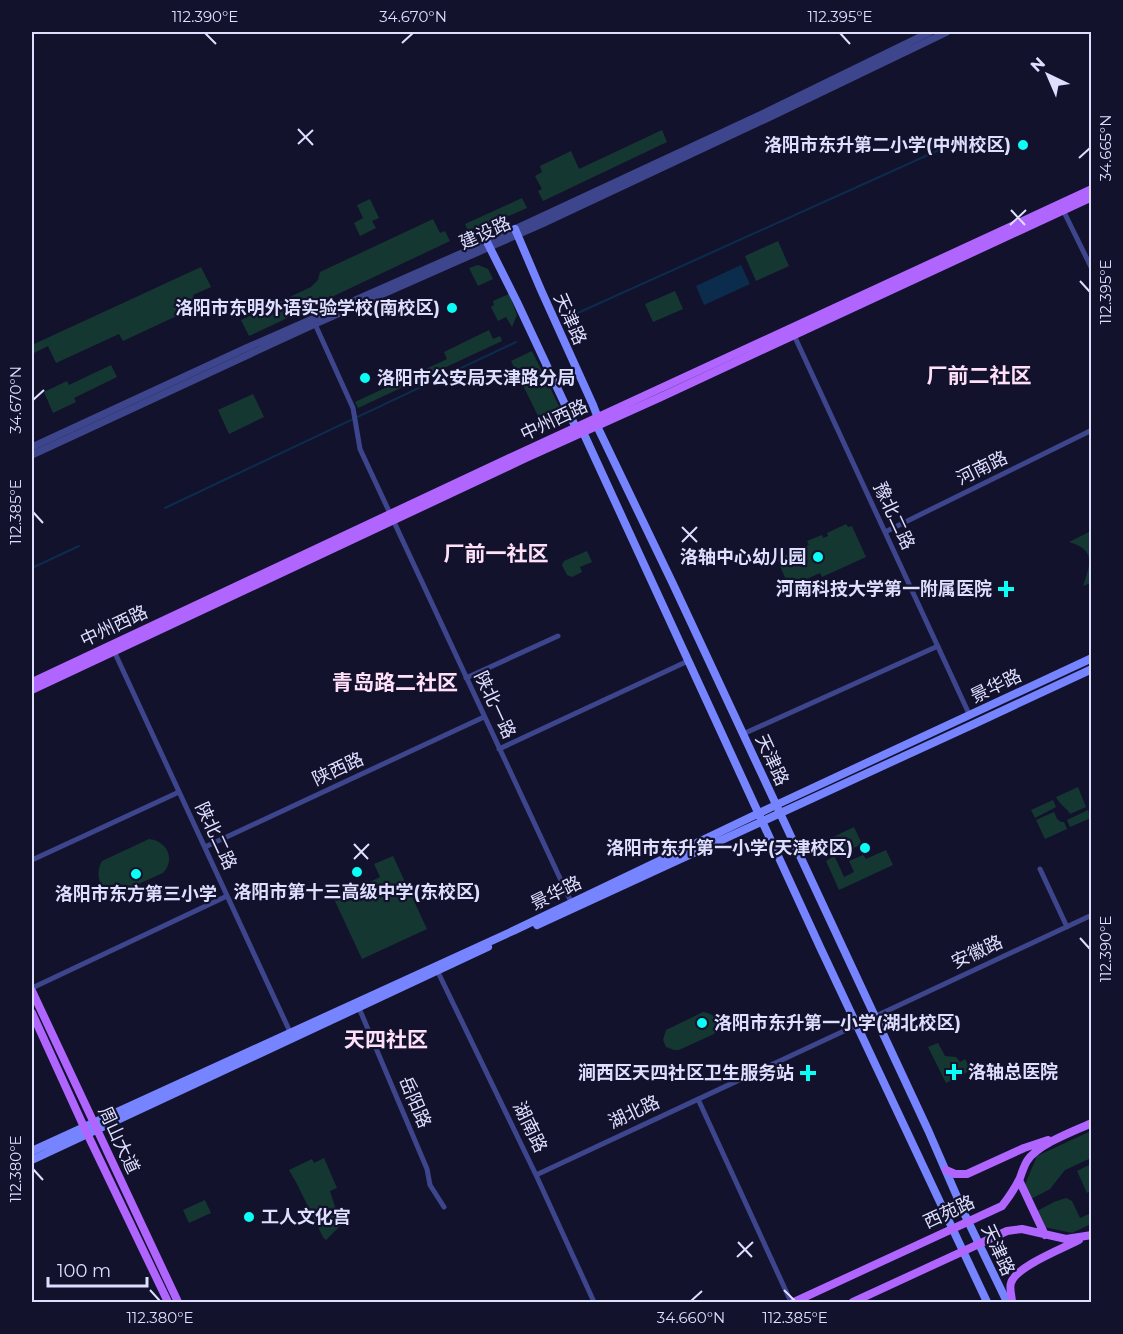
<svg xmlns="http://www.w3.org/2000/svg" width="1123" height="1334" font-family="Montserrat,'Noto Sans SC',sans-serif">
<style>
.green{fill:#153731}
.water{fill:#0c2c4d}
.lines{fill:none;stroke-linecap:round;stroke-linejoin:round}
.stream{stroke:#0c2c4d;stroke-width:2}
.minor{stroke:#3d458c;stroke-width:5}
.tertiary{stroke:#3d458c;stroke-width:7}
.secondary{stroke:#7685ff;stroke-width:8}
.primary{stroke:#b066fe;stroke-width:8}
.ticks{fill:none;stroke:#dedfff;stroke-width:2}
.poi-dot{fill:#0bfef5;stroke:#13122d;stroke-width:2}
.labels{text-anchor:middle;stroke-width:4.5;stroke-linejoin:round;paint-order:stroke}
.poi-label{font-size:18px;font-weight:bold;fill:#dedfff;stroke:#13122d;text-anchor:end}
.street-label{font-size:18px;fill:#dedfff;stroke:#13122d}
.quarter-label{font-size:21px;font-weight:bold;fill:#ffe0f8;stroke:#13122d}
.neatline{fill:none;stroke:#dedfff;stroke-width:2}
.ticks-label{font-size:15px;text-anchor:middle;fill:#dedfff}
</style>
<rect width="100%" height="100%" fill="#13122d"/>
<path class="green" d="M662,130L667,142L543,201L538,191L542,189L535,176L542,172L540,166L571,151L579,169Z
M522,198L527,208L469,233L465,224Z
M370,199L379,218L372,221L376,228L360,236L354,223L363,218L357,205Z
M433,219L440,233L445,231L450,241L249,336L241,320L311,287L318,280L320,272Z
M778,241L789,266L756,281L745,256Z
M478,265L488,269L493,279L478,286L469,268Z
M201,267L211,287L193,295L198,306L123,341L119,334L56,363L48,346L32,354V345Z
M675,291L683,309L653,322L645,304Z
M509,294L517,315L512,327L506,317L498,321L491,307L494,305L493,301Z
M489,330L493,339L500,336L502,341L358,408L355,402L447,359L444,352Z
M532,351L563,414L542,424L511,361Z
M111,365L117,377L74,398L76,402L53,413L44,392L67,381L69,385Z
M253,394L264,417L229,434L218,410Z
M846,524L848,527L852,526L866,557L822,577L820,573L789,587L777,559L809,545L807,541L822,535L823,538L828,536L827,533Z
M1091,531V583L1083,586C1090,565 1097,550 1069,542Z
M587,551L592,562L580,567L582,572L572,577L567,575L562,565L564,561Z
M1078,787L1086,807L1070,814C1066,807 1060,805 1056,797Z
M1053,800L1056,807L1035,818L1031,810Z
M1088,810L1091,818L1070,827L1067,820Z
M1054,812L1057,819L1061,822H1064L1067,829L1045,839L1036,820Z
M854,827L862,844L835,857L844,877L854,872L849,861L863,855L866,859L886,850L893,865L839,890L826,861L834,856L827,840Z
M149,839C167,841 176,859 163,873L116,894C100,890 94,876 102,861Z
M393,856L427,929L362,959L334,899L380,877L374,864Z
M703,1012C716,1013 721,1024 714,1034L679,1050H674L666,1047L663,1040L666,1030Z
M938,1043L945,1056L956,1057L960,1062L965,1059L971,1070L946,1083L928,1047Z
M1091,1131V1158L1065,1170L1050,1189L1031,1199L1037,1211L1054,1202L1066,1198L1072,1201L1080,1218L1091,1213V1224L1072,1233L1044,1227L1024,1187L1037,1156Z
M324,1158L337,1188L330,1191L341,1225L326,1240L323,1237L297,1184L289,1170L312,1159L314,1163Z
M1091,1164V1190L1087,1193L1077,1171Z
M205,1200L211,1213L189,1223L183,1210Z"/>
<path class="water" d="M741,265L750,284L704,305L696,286Z"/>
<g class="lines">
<path class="stream" d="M571,316L939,150
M165,508L516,342
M32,568L79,546"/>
<path class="minor" d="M1062,208L1092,269
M315,324L353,408L360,449L572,904
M793,333L970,716
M885,532L1092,430
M114,651L291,1034
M466,678L558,636
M743,734L938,646
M499,749L688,661
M205,847L484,717
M32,860L179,792
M1040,869L1067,927
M436,968L536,1175L594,1302
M32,988L227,896
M359,1008L427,1169L430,1185L444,1207
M698,1099L791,1302
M536,1175L1092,915"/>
<path class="tertiary" d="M32,447L246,348L487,242L762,114L930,32
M32,455L315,324L542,224L764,120L947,32"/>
<path class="secondary" d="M515,229L541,290L593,405L598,418L597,426L673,584L928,1130L965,1215L1007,1302
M487,242L517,302L576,428L583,432L820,947L987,1302
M537,925L974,724L1092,669
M32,1151L515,930L776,805L1092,658
M32,1160L488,947"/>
<path class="primary" d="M32,682L520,453L1092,189
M32,690L524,459L661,397L1092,197
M32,991L178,1302
M32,1013L84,1127L168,1302
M946,1170L955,1174H967L1024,1148L1048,1140
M1019,1180L1045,1235
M794,1302L1002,1206C1009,1197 1015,1188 1020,1178C1022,1172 1024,1166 1027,1161C1038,1144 1074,1131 1092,1123
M853,1302L1007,1231L1022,1229L1066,1239L1092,1235
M1012,1302C1012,1297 1009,1288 1011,1283C1015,1267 1064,1248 1079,1240"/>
</g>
<path class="ticks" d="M205,33L216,44M840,33L850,44M402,43L413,33M298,129L313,145M298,144L313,130M1079,158L1090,148M1011,210L1025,225M1010,225L1026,210M1080,281L1090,292M33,400L44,390M33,512L43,523M682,527L697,542M682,542L697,527M354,844L368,859M354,859L369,844M1080,938L1090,949M33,1169L43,1180M738,1242L752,1257M737,1257L753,1242M150,1290L160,1301M784,1290L795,1301M691,1301L702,1291"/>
<g class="poi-dot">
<circle cx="1023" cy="145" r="6"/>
<circle cx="452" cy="308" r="6"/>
<circle cx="365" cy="378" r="6"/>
<circle cx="818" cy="557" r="6"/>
<path d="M1003 580h6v6h6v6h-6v6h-6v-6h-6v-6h6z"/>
<circle cx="865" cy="848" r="6"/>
<circle cx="357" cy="872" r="6"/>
<circle cx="136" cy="874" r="6"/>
<circle cx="702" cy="1023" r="6"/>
<path d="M951 1063h6v6h6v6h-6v6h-6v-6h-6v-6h6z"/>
<path d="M805 1064h6v6h6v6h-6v6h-6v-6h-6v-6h6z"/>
<circle cx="249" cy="1217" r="6"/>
</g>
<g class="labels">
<g class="poi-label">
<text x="1011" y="151">洛阳市东升第二小学(中州校区)</text>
<text x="440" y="314">洛阳市东明外语实验学校(南校区)</text>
<text x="377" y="384" text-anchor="start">洛阳市公安局天津路分局</text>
<text x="806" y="563">洛轴中心幼儿园</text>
<text x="992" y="595">河南科技大学第一附属医院</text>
<text x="853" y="854">洛阳市东升第一小学(天津校区)</text>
<text x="357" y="898" text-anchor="middle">洛阳市第十三高级中学(东校区)</text>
<text x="136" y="900" text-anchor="middle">洛阳市东方第三小学</text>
<text x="714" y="1029" text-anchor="start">洛阳市东升第一小学(湖北校区)</text>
<text x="968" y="1078" text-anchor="start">洛轴总医院</text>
<text x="794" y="1079">涧西区天四社区卫生服务站</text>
<text x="261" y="1223" text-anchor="start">工人文化宫</text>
</g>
<g class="street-label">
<text transform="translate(485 233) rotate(-24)" y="6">建设路</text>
<text transform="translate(570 319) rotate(66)" y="6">天津路</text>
<text transform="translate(554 420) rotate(-25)" y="6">中州西路</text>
<text transform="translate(982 468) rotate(-26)" y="6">河南路</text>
<text transform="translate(894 516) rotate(65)" y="6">豫北二路</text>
<text transform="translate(114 626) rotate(-25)" y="6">中州西路</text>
<text transform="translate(996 686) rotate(-26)" y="6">景华路</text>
<text transform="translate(495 705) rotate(65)" y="6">陕北一路</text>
<text transform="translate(772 760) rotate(65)" y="6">天津路</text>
<text transform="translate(338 769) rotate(-25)" y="6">陕西路</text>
<text transform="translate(216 836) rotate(65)" y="6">陕北二路</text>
<text transform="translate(556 893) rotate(-26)" y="6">景华路</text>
<text transform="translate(977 952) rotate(-25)" y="6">安徽路</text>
<text transform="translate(415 1102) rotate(67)" y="6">岳阳路</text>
<text transform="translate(634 1112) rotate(-25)" y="6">湖北路</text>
<text transform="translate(530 1127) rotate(64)" y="6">湖南路</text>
<text transform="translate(119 1140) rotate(65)" y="6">周山大道</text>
<text transform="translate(949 1212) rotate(-25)" y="6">西苑路</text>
<text transform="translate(998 1250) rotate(65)" y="6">天津路</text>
</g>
<g class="quarter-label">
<text x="979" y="383">厂前二社区</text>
<text x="496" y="561">厂前一社区</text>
<text x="395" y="690">青岛路二社区</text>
<text x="386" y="1047">天四社区</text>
</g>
</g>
<rect width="1123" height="1334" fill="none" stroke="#13122d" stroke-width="66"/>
<g transform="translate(1048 75) rotate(316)" stroke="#13122d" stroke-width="4.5" paint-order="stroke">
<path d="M0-4.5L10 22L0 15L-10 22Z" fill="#dedfff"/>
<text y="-9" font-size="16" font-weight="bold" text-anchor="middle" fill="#dedfff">N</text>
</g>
<path d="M48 1277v9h99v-9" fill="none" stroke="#dedfff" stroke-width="3"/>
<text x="57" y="1277" font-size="18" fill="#dedfff" stroke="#13122d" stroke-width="4.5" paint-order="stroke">100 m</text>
<rect x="33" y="33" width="1057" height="1268" class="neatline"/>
<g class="ticks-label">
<text x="205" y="22">112.390°E</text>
<text x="413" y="22">34.670°N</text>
<text x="840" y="22">112.395°E</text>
<text transform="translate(1106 148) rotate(-90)" y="5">34.665°N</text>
<text transform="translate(1106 292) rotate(-90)" y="5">112.395°E</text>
<text transform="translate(16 400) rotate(-90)" y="5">34.670°N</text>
<text transform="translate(16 512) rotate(-90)" y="5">112.385°E</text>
<text transform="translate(1106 949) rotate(-90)" y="5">112.390°E</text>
<text transform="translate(16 1169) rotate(-90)" y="5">112.380°E</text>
<text x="160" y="1323">112.380°E</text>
<text x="691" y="1323">34.660°N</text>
<text x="795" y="1323">112.385°E</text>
</g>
</svg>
